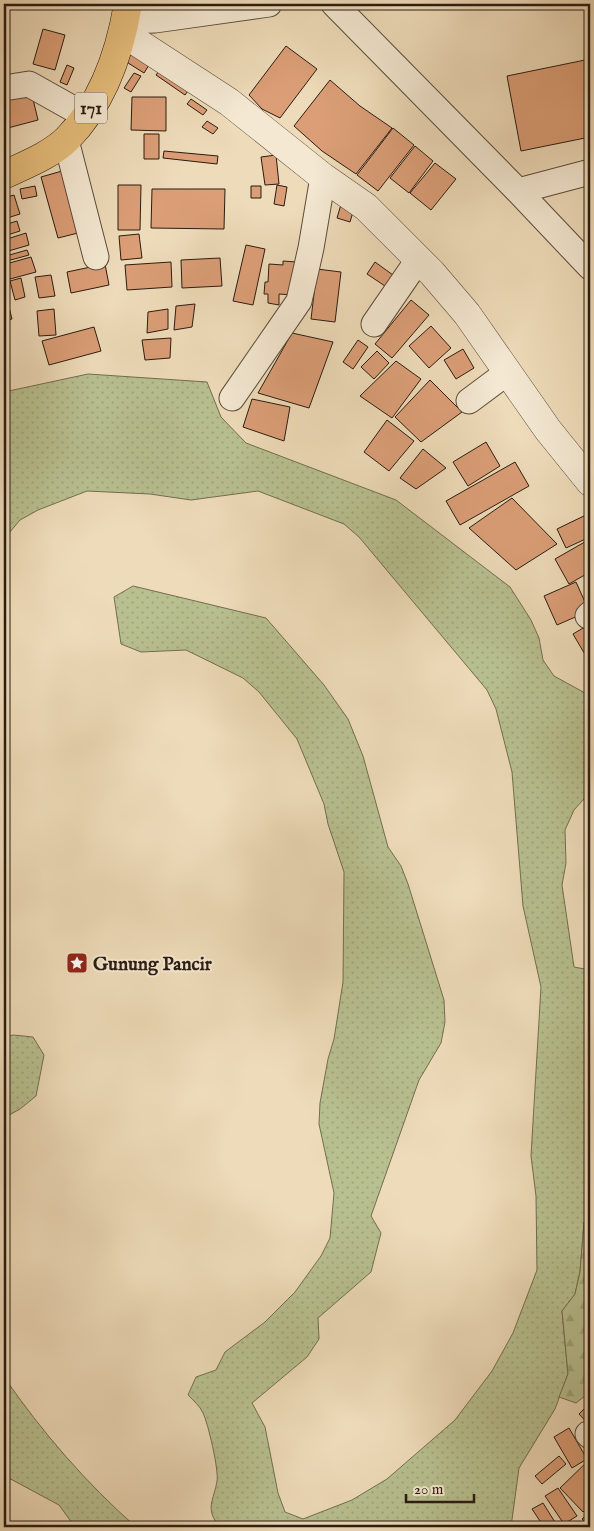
<svg xmlns="http://www.w3.org/2000/svg" width="594" height="1531" font-family="'IM FELL English',serif">
<style>
.grass{fill:url(#grass-dots);stroke:#726e50}
.forest{fill:url(#forest-firs);stroke:#726e50}
.building{fill:#db9e77;stroke:#2b1c11}
.lines{fill:none;stroke-linecap:round;stroke-linejoin:round}
.minor-casing{stroke:#5c4c3b;stroke-width:27}
.tertiary-casing{stroke:#5c4c3b;stroke-width:29}
.primary-casing{stroke:#2b1c11;stroke-width:29}
.minor{stroke:#f4e8d2;stroke-width:25}
.tertiary{stroke:#f4e8d2;stroke-width:28}
.primary{stroke:#e7be7c;stroke-width:28}
.labels{text-anchor:middle;stroke-width:4;stroke-linejoin:round;paint-order:stroke}
.shield{fill:#f4e8d2;stroke:#67594b;stroke-width:1}
.shield-label{font-size:18px;font-weight:bold;fill:#2b1c11}
.poi-label{font-size:19px;font-weight:bold;fill:#2b1c11;stroke:#f4e8d2;text-anchor:start}
</style>
<defs>
<pattern id="grass-dots" width="8" height="8" patternUnits="userSpaceOnUse" patternTransform="scale(1.25)"><rect width="8" height="8" fill="#b8c090"/><path d="M2 2h.1M6 6h.1" fill="none" stroke="#9ea47b" stroke-width="1.8" stroke-linecap="round"/></pattern>
<pattern id="forest-firs" width="22" height="20" patternUnits="userSpaceOnUse" patternTransform="scale(1.25)"><rect width="22" height="20" fill="#b8c090"/><path d="M5 1l3.5 6h-7zM16 11l3.5 6h-7z" fill="#9ea47b"/></pattern>
</defs>
<rect width="100%" height="100%" fill="#eedbb9"/>
<filter id="stains"><feTurbulence type="fractalNoise" baseFrequency=".004" numOctaves="4"/><feColorMatrix values="0 0 0 0 .2 0 0 0 0 .09 0 0 0 0 .02 0 0 0 .5 -.17"/></filter>
<radialGradient id="worn" r=".72"><stop offset=".6" stop-color="#630" stop-opacity="0"/><stop offset="1" stop-color="#630" stop-opacity=".3"/></radialGradient>
<path class="grass" d="M88,374L207,382L221,417L246,443L396,500L510,587L531,620L539,638L543,660L554,676L585,693L590,708V792L574,810L565,830L566,863L562,885L574,967L590,970V1205L584,1223L580,1272L575,1294L562,1311L568,1374L555,1409L519,1468L511,1527H220C204,1509 214,1500 217,1481C219,1470 208,1423 203,1413C200,1406 193,1400 188,1395L196,1377L216,1370L225,1352L265,1322L295,1292L321,1256L330,1238L334,1193L319,1124L320,1103L328,1059L334,1039L343,982L344,872L328,824L324,804L297,739L259,692L243,678L186,650L141,652L121,644L114,597L133,586L266,618L324,685L348,719L363,756L388,847L401,866L408,884L444,1000L445,1022L441,1043L419,1080L371,1216L381,1233L371,1272L318,1318L319,1339L307,1357L252,1403L265,1427L278,1493L285,1512L303,1519L352,1500L387,1479L455,1420L492,1371L513,1333L537,1270L536,1196L531,1156L541,987L523,906L512,772L496,709L487,690L359,537L344,524L258,491L191,500L150,494L87,491L38,510L20,520L4,539V392Z
M13,1035L33,1037L44,1055L36,1096L20,1109L4,1118V1038Z
M4,1377C42,1432 86,1483 136,1527H75L59,1505L5,1476C8,1461 13,1441 4,1427Z"/>
<path class="forest" d="M590,1205V1392L576,1403L559,1397L568,1374L562,1311L575,1294L580,1272L584,1223Z"/>
<path class="building" d="M43,29L65,35L55,70L33,64Z
M286,46L317,69L280,118L262,109L249,95Z
M130,53L149,65L144,73L125,61Z
M590,59V137L521,151L507,76Z
M67,65L74,68L67,85L60,82Z
M162,67L191,87L185,95L156,75Z
M134,73L141,76L131,92L124,88Z
M330,80L360,106L392,128L356,174L322,151L294,126Z
M31,91L38,120L4,129V98Z
M132,97H166V131L131,130Z
M191,99L207,110L203,115L187,104Z
M207,121L218,128L213,134L202,127Z
M393,128L414,145L378,191L357,175Z
M144,134H159V159H144Z
M415,146L433,161L409,193L390,178Z
M164,151L218,156L217,164L163,158Z
M276,155L279,184L265,185L261,157Z
M435,163L456,179L431,210L410,193Z
M62,171L78,233L58,238L41,177Z
M118,185H141L140,230H118Z
M277,185L287,187L284,206L274,204Z
M35,186L37,196L22,199L20,189Z
M251,186H261V198H251Z
M152,189H225L224,229L151,228Z
M14,195L20,214L4,219V198Z
M342,201L355,205L350,222L337,218Z
M17,221L20,231L4,236V225Z
M26,233L29,245L5,252L4,240Z
M139,234L142,258L121,260L119,236Z
M246,245L265,249L253,305L233,301Z
M27,250L29,255L7,261L6,256Z
M31,257L36,272L10,279L6,264Z
M220,258L222,286L182,288L181,260Z
M283,261L296,262L293,295L279,294V305L268,303V294H264L265,282H268L269,264L283,265Z
M171,262L172,287L127,290L125,265Z
M375,262L393,275L385,286L367,274Z
M105,264L109,285L71,293L67,272Z
M317,269L341,272L335,322L311,319Z
M51,275L55,296L39,298L35,277Z
M21,278L25,297L15,300L10,281Z
M7,299L12,319L4,321V300Z
M411,300L429,315L392,358L375,344Z
M195,304L192,327L174,330L176,306Z
M54,309L56,335L39,336L37,311Z
M168,309V329L147,333L148,312Z
M431,326L451,348L429,368L409,346Z
M94,327L101,351L49,365L42,341Z
M292,333L333,342L309,408L258,393Z
M171,338L170,358L145,360L142,340Z
M358,340L368,347L353,369L343,362Z
M463,349L474,368L456,379L444,360Z
M377,351L389,363L374,379L361,367Z
M396,361L421,379L392,418L360,396Z
M430,380L462,412L421,442L395,417Z
M252,399L290,407L284,441L243,427Z
M387,420L414,441L389,471L364,452Z
M486,442L500,466L468,486L453,462Z
M423,449L446,468L416,489L400,478Z
M515,462L529,486L460,525L446,501Z
M512,498L557,544L516,570L469,528Z
M590,513V537L566,548L557,529Z
M590,539V572L569,584L555,559Z
M590,577V589L585,580Z
M576,582L589,611L557,625L544,596Z
M590,624V663L573,634Z
M590,815V836L587,831V816Z
M590,1403V1426L579,1414Z
M569,1428L587,1459L572,1468L554,1437Z
M559,1456L566,1464L542,1484L535,1476Z
M590,1459V1505L583,1512L560,1488Z
M558,1488L577,1516L564,1524L545,1496Z
M543,1503L558,1527H544L532,1509Z
M590,1511V1527L582,1519Z"/>
<g class="lines">
<g class="minor-casing">
<path id="minor" d="M334,4L518,191L590,172
M125,21L155,20L269,4
M4,88L29,84L86,116
M66,140L96,257
M518,191L590,267
M374,324L418,260
M232,398L299,301L311,248L323,177
M469,401L508,372
M588,616L590,614
M588,1434L590,1436"/>
</g>
<g class="tertiary-casing">
<path id="tertiary" d="M123,33L229,102L323,177L366,207L432,273L467,314L548,430L590,482"/>
</g>
<g class="primary-casing">
<path id="primary" d="M4,175C25,165 51,155 67,139C103,103 120,52 128,4"/>
</g>
<use href="#minor" class="minor"/>
<use href="#tertiary" class="tertiary"/>
<use href="#primary" class="primary"/>
</g>
<defs>
<g id="sight-square" transform="scale(1.125)"><rect x="-9" y="-9" width="18" height="18" rx="4" fill="#8f2418" stroke="#f4e8d2"/><path d="M0-6L1.8-2.2L6-1.7L2.9 1.2L3.7 5.4L0 3.3L-3.7 5.4L-2.9 1.2L-6-1.7L-1.8-2.2Z" fill="#fff"/></g>
</defs>
<g fill-rule="evenodd">
<use href="#sight-square" x="77" y="963"/>
</g>
<g class="labels">
<rect class="shield" x="75" y="92.5" width="32" height="31" rx="4"/>
<g class="shield-label">
<text x="91" y="114">171</text>
</g>
<g class="poi-label">
<text x="93" y="970">Gunung Pancir</text>
</g>
</g>
<rect width="594" height="1531" fill="none" stroke="#eedbb9" stroke-width="20"/>
<rect x="5" y="5" width="584" height="1521" fill="none" stroke="#2b1c11" stroke-width="2.5"/>
<rect x="10" y="10" width="574" height="1511" fill="none" stroke="#2b1c11"/>
<path d="M406 1494v8h68v-8" fill="none" stroke="#2b1c11" stroke-width="2.5"/>
<text x="414" y="1494" font-size="15" fill="#2b1c11" stroke="#f4e8d2" stroke-width="4" paint-order="stroke">20 m</text>
<rect width="100%" height="100%" filter="url(#stains)"/>
<rect width="100%" height="100%" fill="url(#worn)"/>
</svg>
